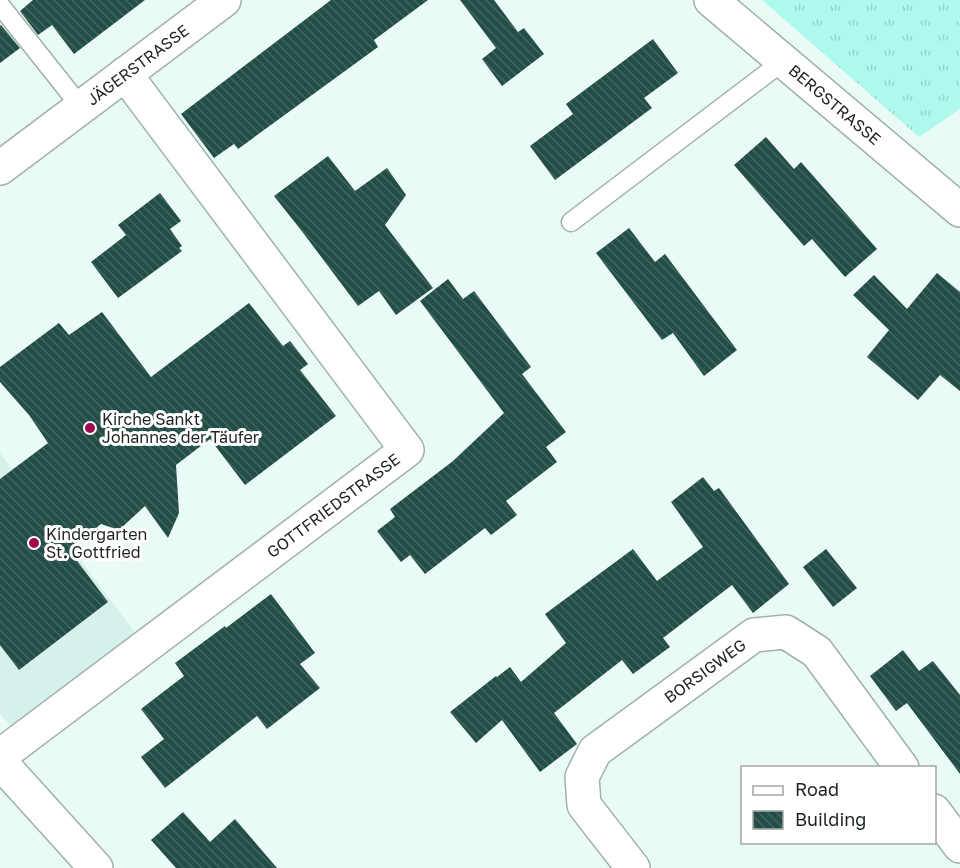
<svg xmlns="http://www.w3.org/2000/svg" width="960" height="868" font-family="'Golos Text',sans-serif">
<style>
.built{fill:#d6f1ec}
.grass{fill:url(#grass-tufts)}
.building{fill:url(#building-back-hatch)}
.lines{fill:none;stroke-linecap:round;stroke-linejoin:round}
.service-casing{stroke:#9fb0ad;stroke-width:21}
.minor-casing{stroke:#9fb0ad;stroke-width:36}
.service{stroke:#fff;stroke-width:18}
.minor{stroke:#fff;stroke-width:33}
.poi-dot{fill:#a0094e;stroke:#fff;stroke-width:2}
.labels{text-anchor:middle;stroke-width:6;stroke-linejoin:round;paint-order:stroke}
.street-label{font-size:16px;fill:#1c2322;stroke:#fff}
.poi-label{font-size:16px;fill:#1c2322;stroke:#fff;text-anchor:start}
</style>
<defs>
<pattern id="grass-tufts" width="24" height="20" patternUnits="userSpaceOnUse" patternTransform="scale(1.5)"><rect width="24" height="20" fill="#adfaed"/><path d="M3 7l-1-3M5 7V3M7 7l1-3M15 17l-1-3M17 17v-4M19 17l1-3" fill="none" stroke="#94d6cb"/></pattern>
<pattern id="building-back-hatch" width="6" height="6" patternUnits="userSpaceOnUse" patternTransform="scale(1.5)"><rect width="6" height="6" fill="#224e47"/><path d="M-1 5l2 2M0 0l6 6M5-1l2 2" fill="none" stroke="#41645f"/></pattern>
</defs>
<rect width="100%" height="100%" fill="#e9faf7"/>
<path class="built" d="M0,453L136,634L12,727L0,714Z"/>
<path class="grass" d="M762,0H960V109L919,137Z"/>
<path class="building" d="M33,0H145L74,54L52,25L38,35L20,11Z
M331,0H428L374,40L378,47L238,149L234,144L214,158L181,114Z
M460,0H494L518,32L524,28L544,54L502,86L482,59L496,48Z
M1,25L20,48L0,63V26Z
M653,39L678,73L644,98L652,108L555,180L530,146L573,114L566,104Z
M766,137L794,169L801,162L877,249L845,277L812,239L804,246L734,165Z
M328,156L355,191L387,168L406,195L385,225L433,288L396,315L379,291L358,306L304,234L274,196Z
M160,193L181,221L170,229L182,246L179,248L182,251L118,298L91,262L126,235L118,225Z
M629,228L655,262L665,254L737,350L704,376L673,333L662,340L596,253Z
M937,273L960,292V391L940,375L918,400L867,357L889,330L853,295L874,275L907,309Z
M448,279L463,299L474,291L531,367L522,374L566,432L546,447L557,462L506,501L517,515L491,535L485,528L425,574L410,555L401,562L377,531L395,517L390,509L453,461L504,413L420,301Z
M249,303L283,346L290,341L308,364L300,370L336,416L245,485L210,439L176,465L179,513L168,538L145,506L119,530L101,524L69,550L108,602L19,670L0,645V479L48,443L29,415L0,382V367L59,323L69,335L102,312L151,377Z
M703,477L714,491L719,488L789,584L753,613L732,585L663,638L670,647L633,674L622,660L554,713L577,744L540,772L502,720L476,743L450,712L496,676L497,677L510,667L521,682L566,643L545,614L633,549L657,581L703,547L671,502Z
M826,549L857,588L833,607L803,567Z
M271,594L315,653L300,664L320,688L267,729L257,716L165,788L141,757L164,739L141,709L184,676L175,663L225,626L226,628Z
M903,650L919,671L933,661L960,695V774L907,703L896,711L870,676Z
M183,812L210,842L235,819L277,868H176L151,840Z"/>
<g class="lines">
<g class="service-casing">
<path id="service" d="M0,5L81,107
M571,222L782,62"/>
</g>
<g class="minor-casing">
<g id="minor">
<path id="s1" d="M711,0L960,210"/>
<path id="s2" d="M0,168L224,0"/>
<path id="s3" d="M0,756L407,450L125,74"/>
<path d="M0,762L96,868"/>
<path d="M934,811L960,846"/>
<path id="s4" d="M633,868L584,805L582,777L595,751L754,635L786,632L817,652L902,768"/>
</g>
</g>
<use href="#service" class="service"/>
<use href="#minor" class="minor"/>
</g>
<g class="poi-dot">
<circle cx="90" cy="428" r="6"/>
<circle cx="34" cy="543" r="6"/>
</g>
<g class="labels">
<g class="street-label">
<text dy="6" stroke="none"><textPath href="#s2" startOffset="172">JÄGERSTRASSE</textPath></text>
<text dy="6" stroke="none"><textPath href="#s1" startOffset="162">BERGSTRASSE</textPath></text>
<text dy="6" stroke="none"><textPath href="#s3" startOffset="417">GOTTFRIEDSTRASSE</textPath></text>
<text dy="6" stroke="none"><textPath href="#s4" startOffset="273">BORSIGWEG</textPath></text>
</g>
<g class="poi-label">
<text x="102" y="425">Kirche Sankt<tspan x="102" dy="18">Johannes der Täufer</tspan></text>
<text x="46" y="540">Kindergarten<tspan x="46" dy="18">St. Gottfried</tspan></text>
</g>
</g>
<rect x="741" y="766" width="195" height="78" fill="#ffffff" stroke="#a4a7a7" stroke-width="1.5"/>
<rect x="753" y="786" width="30" height="9" fill="#ffffff" stroke="#a4a7a7" stroke-width="1.5"/>
<text x="795" y="796" font-size="18" fill="#1c2322">Road</text>
<rect x="753" y="811" width="30" height="18" fill="url(#building-back-hatch)" stroke="#a4a7a7" stroke-width="1.5"/>
<text x="795" y="826" font-size="18" fill="#1c2322">Building</text>
</svg>
